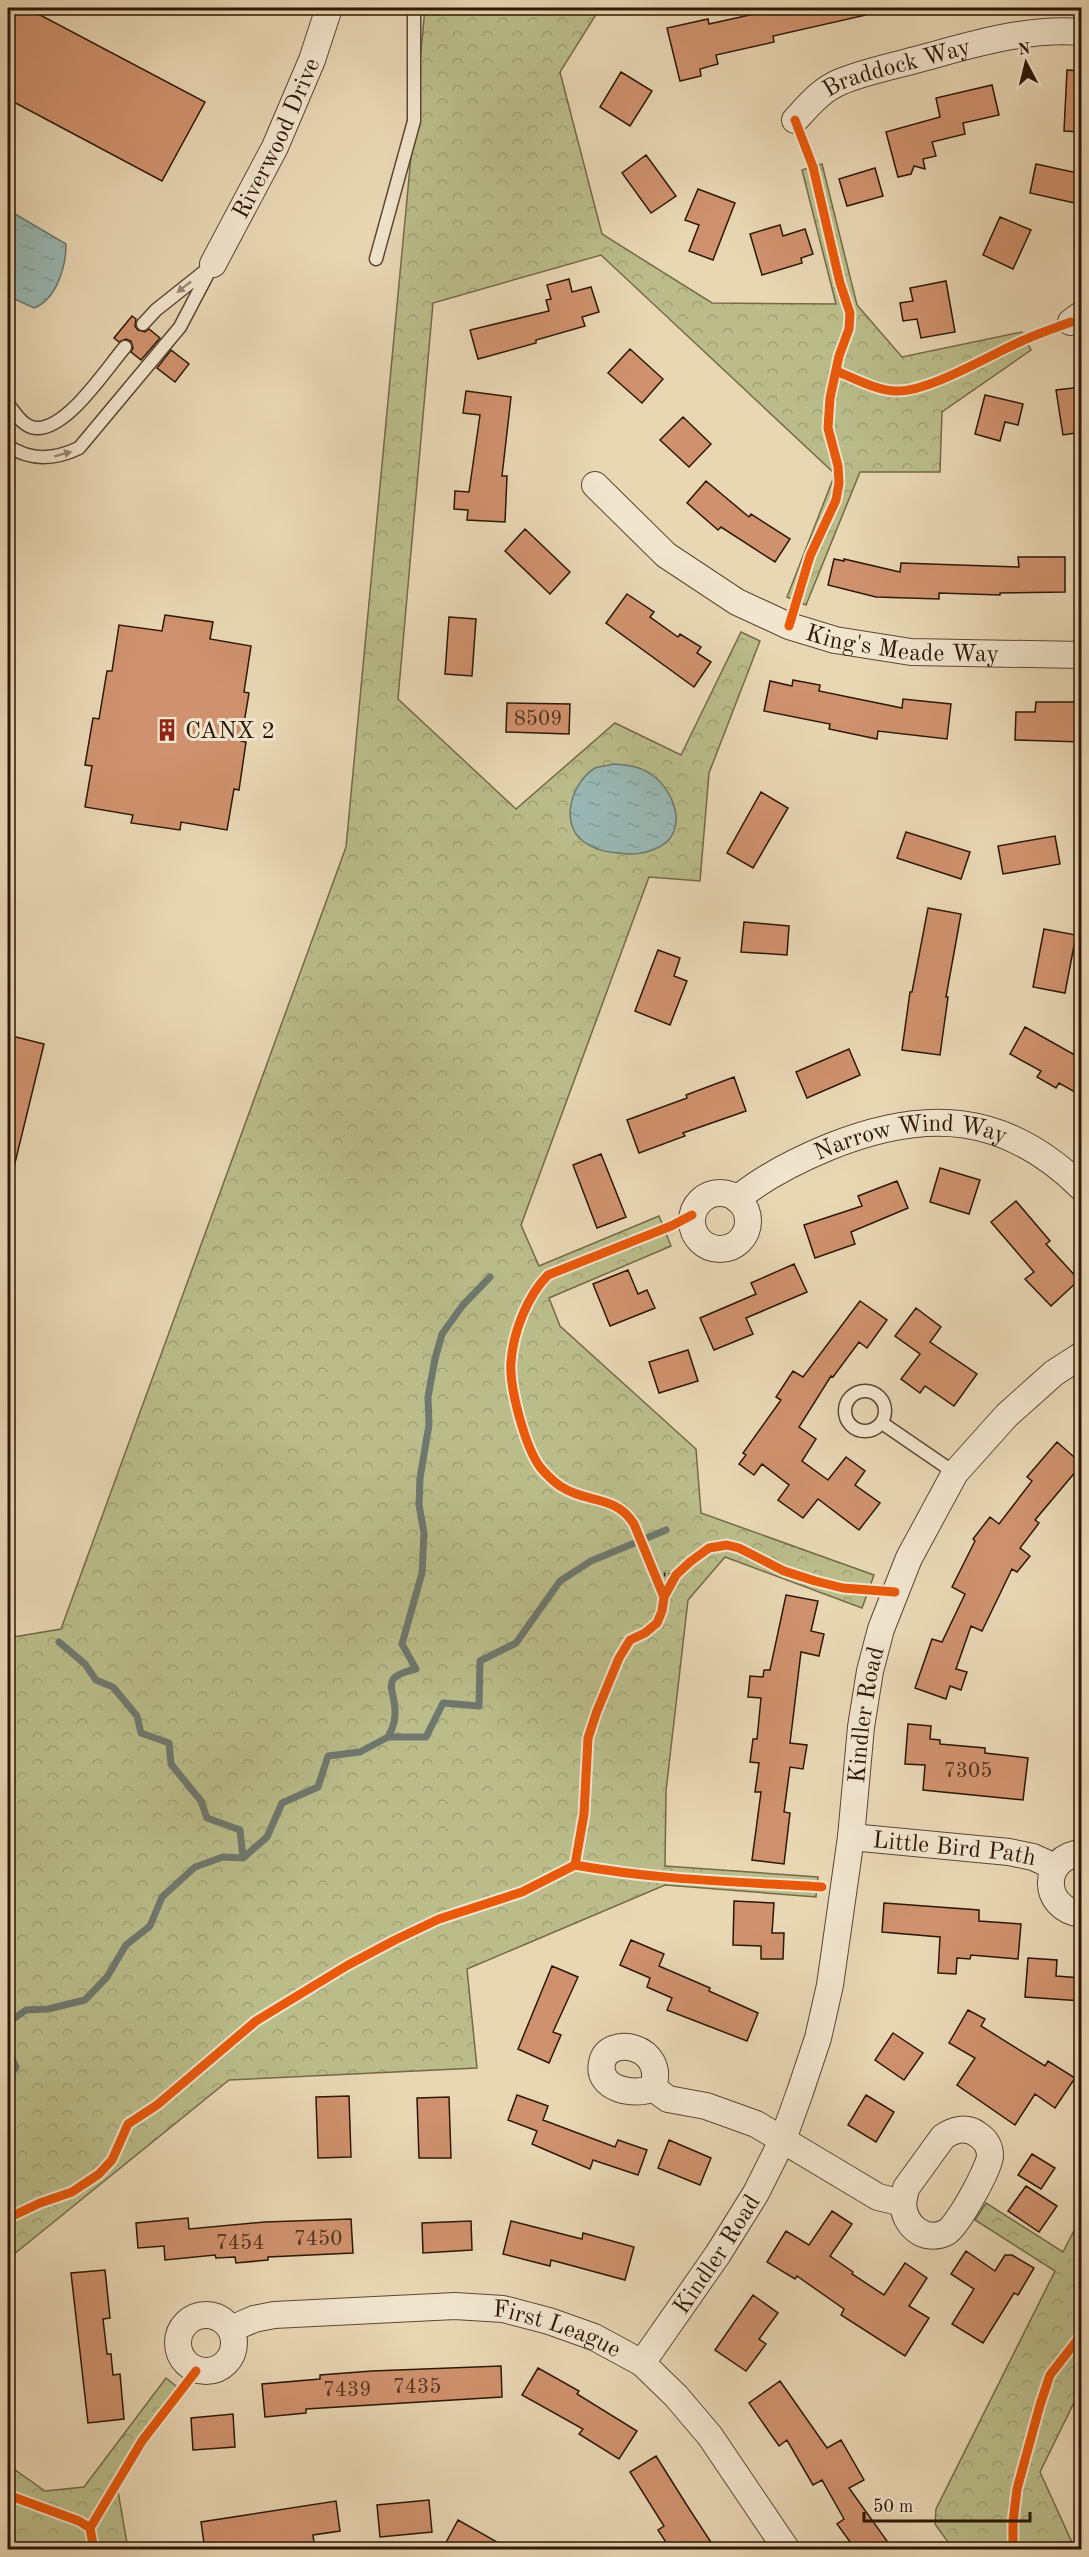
<svg xmlns="http://www.w3.org/2000/svg" width="1089" height="2557" font-family="'Old Standard TT',serif">
<style>
.park{fill:url(#park-crowns);stroke:#746a48;stroke-width:1.5}
.water{fill:url(#water-ripples);stroke:#6e786e;stroke-width:1.5}
.lines{fill:none;stroke-linecap:round;stroke-linejoin:round}
.stream{stroke:#6e786e;stroke-width:7}
.building{fill:#d0926e;stroke:#2d1706;stroke-width:1.5}
.lane-casing{stroke:#5c4732;stroke-width:15}
.street-casing{stroke:#5c4732;stroke-width:28}
.path{stroke:#2d1706;stroke-width:4;stroke-dasharray:1.5 3;stroke-linecap:butt}
.lane{stroke:#f1e5ce;stroke-width:12}
.street{stroke:#f1e5ce;stroke-width:26}
.cycleway-casing{stroke:#f1e5ce;stroke-width:13}
.cycleway{stroke:#e8590c;stroke-width:9}
.oneway{fill:#998874}
.labels{text-anchor:middle;stroke-width:6;stroke-linejoin:round;paint-order:stroke}
.number-label{font-size:21px;fill:#563620}
.street-label{font-size:24px;fill:#2d1706;stroke:#f1e5ce}
.poi-label{font-size:24px;fill:#2d1706;stroke:#f1e5ce;text-anchor:start}
</style>
<defs>
<pattern id="park-crowns" width="20" height="18" patternUnits="userSpaceOnUse" patternTransform="scale(1.5)"><rect width="20" height="18" fill="#babd8a"/><path d="M2 6a3 3 0 1 1 6 0M12 15a3 3 0 1 1 6 0" fill="none" stroke="#a0a276"/></pattern>
<pattern id="water-ripples" width="26" height="14" patternUnits="userSpaceOnUse" patternTransform="scale(1.5)"><rect width="26" height="14" fill="#99b8b4"/><path d="M2 4q2-2 4 0t4 0M15 11q2-2 4 0t4 0" fill="none" stroke="#849d99"/></pattern>
</defs>
<rect width="100%" height="100%" fill="#e9d7b4"/>
<filter id="stains"><feTurbulence type="fractalNoise" baseFrequency=".00333" numOctaves="4"/><feColorMatrix values="0 0 0 0 .2 0 0 0 0 .09 0 0 0 0 .02 0 0 0 .5 -.17"/></filter>
<radialGradient id="worn" r=".72"><stop offset=".6" stop-color="#630" stop-opacity="0"/><stop offset="1" stop-color="#630" stop-opacity=".3"/></radialGradient>
<path class="park" d="M425,8H600L560,72L602,234L712,303L836,304L802,170L822,164L857,305L902,357L1022,332L1031,350L942,412L940,472H860L806,605L787,597L835,474L601,255L433,303L398,699L516,809L615,723L681,755L741,632L760,641L709,773L700,881L649,877L521,1225L539,1266L659,1216L671,1246L549,1298L560,1326L696,1449L701,1513L874,1575L862,1608L725,1557L688,1600L666,1791L665,1866L818,1877L816,1897L665,1885L467,1969L477,2068L229,2080L8,2259V1638L61,1629L346,847Z
M986,2203L1063,2252L1081,2217V2388L1040,2472L1075,2549H953L935,2524L936,2509L1055,2271L975,2220Z
M166,2378L182,2391L116,2480L128,2549H8V2465L45,2491L84,2487Z"/>
<path class="water" d="M8,210L66,244C66,266 57,299 34,308L8,296Z
M613,764C628,765 640,766 652,775C675,791 689,832 659,847C645,854 634,855 619,853C606,852 595,850 584,842C559,824 571,783 595,768C600,766 608,766 613,764Z"/>
<g class="lines">
<path class="stream" d="M59,1642L85,1664L96,1680L113,1687L137,1716L141,1733L169,1743L171,1764L201,1801L207,1818L240,1830L243,1858
M388,1737C392,1729 395,1723 395,1714C396,1688 377,1678 416,1669L402,1644L422,1573L424,1533L419,1505L420,1478L429,1425L428,1397L435,1359L442,1334L463,1305L490,1277
M8,2026L9,2022L26,2010L48,2009L85,2000L107,1977L126,1945L150,1926L162,1897L195,1867L223,1857L243,1858L267,1837L282,1803L318,1787L328,1756L360,1752L388,1737H426L443,1703L479,1706L480,1661L516,1643L560,1581L591,1561L666,1530
M8,2052L16,2067L8,2077"/>
</g>
<path class="building" d="M8,8H27L205,102L162,181L8,99Z
M781,8H865L866,15L773,36L774,42L716,55L718,64L700,69L701,76L680,81L667,28L708,19L709,24Z
M1067,70L1082,71V132L1064,131Z
M621,72L652,91L630,126L600,107Z
M992,85L999,115L963,123L965,134L932,142L936,156L923,159L925,169L914,166L911,174L898,177L886,132L940,117L936,98Z
M646,155L676,196L651,213L622,173Z
M1036,164L1082,174L1079,204L1030,193Z
M875,168L883,196L847,206L839,179Z
M698,189L735,203L713,260L689,251L699,225L685,220Z
M1000,217L1031,230L1013,269L983,255Z
M780,225L783,236L805,229L813,254L801,258L802,263L762,275L750,234Z
M569,279L572,292L591,287L599,312L582,317L585,326L536,340V343L478,359L470,330L549,311L546,300L551,299L547,285Z
M946,281L955,332L921,338L917,319L903,321L900,303L913,301L910,288Z
M132,316L136,319L135,326L138,330L145,332L149,329L160,338L141,360L131,352L133,348L131,341L126,339L119,342L114,338Z
M630,349L663,379L642,403L608,373Z
M171,350L189,364L175,382L157,368Z
M1082,387V432L1063,435L1056,390Z
M466,391L511,397L502,476H507L505,522L467,520L468,510L454,509L455,491L469,492L480,415L463,413Z
M985,395L1023,404L1018,425L1005,422L1000,441L975,434Z
M683,417L711,444L689,467L660,440Z
M706,481L749,517L751,514L790,539L775,562L721,527L718,530L687,503Z
M525,529L570,572L550,594L505,551Z
M1018,557H1065V592L1000,593V595L939,593V599L876,597L828,585L834,559L844,561V559L900,572L901,563L1019,567Z
M627,594L654,612L650,617L678,637L680,634L701,647L697,653L711,662L694,687L606,623Z
M165,615L213,622L210,639L251,646L244,692L249,693L241,741L246,742L239,790L234,789L227,830L181,822L180,830L131,823L133,815L85,807L92,766L85,765L93,718L99,719L107,671H112L119,625L162,631Z
M449,617L476,619L472,676L445,674Z
M793,680L820,685L819,691L902,708L903,699L951,704L947,739L878,731L877,739L829,729L830,724L764,711L770,681L792,686Z
M1036,702H1082V742L1015,740L1016,712H1035Z
M507,703L570,704L569,734L506,732Z
M761,792L788,808L753,868L727,853Z
M906,832L970,852L961,879L897,858Z
M1055,836L1060,864L1003,874L998,846Z
M928,908L961,914L946,997H948L940,1055L902,1050L910,992H912Z
M744,922L789,926L787,955L741,952Z
M1044,929L1076,935L1065,993L1033,987Z
M658,950L680,958L674,976L687,981L670,1025L635,1011Z
M1025,1027L1082,1059V1096L1059,1083L1056,1088L1037,1077L1041,1071L1010,1054Z
M8,1035L44,1044L14,1167L8,1166Z
M849,1049L860,1075L807,1098L796,1072Z
M734,1077L746,1111L683,1133L685,1136L639,1153L627,1120L687,1098L686,1095Z
M601,1154L626,1217L597,1228L573,1165Z
M940,1168L980,1180L969,1214L930,1202Z
M897,1181L908,1208L851,1232L855,1244L815,1258L804,1225L862,1206L858,1196Z
M1016,1201L1050,1241L1046,1244L1079,1280L1051,1306L1025,1279L1034,1272L991,1222Z
M794,1264L807,1292L746,1318L753,1334L714,1350L700,1318L756,1294L751,1283Z
M628,1270L638,1294L647,1290L655,1308L610,1326L593,1284Z
M860,1301L887,1320L867,1348L859,1342L833,1377L831,1376L799,1427L816,1439L802,1461L828,1480L846,1457L865,1471L855,1485L880,1503L859,1530L818,1499L803,1518L778,1500L789,1485L762,1464L754,1475L739,1464L746,1455L743,1453L781,1400L776,1397L793,1371L803,1377Z
M916,1308L941,1327L930,1342L977,1374L954,1406L925,1386L920,1393L901,1379L920,1354L895,1336Z
M688,1350L698,1381L659,1393L649,1362Z
M1057,1442L1082,1464L1035,1520L1039,1523L1020,1548L1030,1556L1017,1572L1012,1569L982,1631L971,1626L956,1669L967,1672L961,1690L950,1686L946,1699L915,1688L932,1639L942,1642L965,1594L952,1587L975,1541L973,1539L990,1517L999,1524L1032,1481L1027,1477Z
M786,1595L818,1601L811,1631L824,1634L819,1656L801,1652L790,1743L807,1745L803,1769L790,1767L784,1812L790,1813L784,1864L752,1860L761,1792H755L759,1763L750,1762L753,1739H757L761,1698L748,1697L750,1676L763,1677L764,1670H770Z
M908,1724L931,1726L930,1739L940,1740V1744L985,1748V1753L1028,1758L1023,1800L923,1790L925,1765L905,1764Z
M734,1901L774,1903L772,1933H784L783,1959H761V1946L733,1945Z
M884,1903L979,1910V1921L1021,1924L1018,1959L971,1955L970,1959L957,1958L956,1974L938,1973L940,1937L882,1932Z
M631,1940L664,1954L659,1966L710,1988L709,1991L758,2013L747,2041L667,2010L672,1998L647,1987L650,1978L620,1965Z
M1028,1958L1057,1960L1056,1976L1082,1978V2001L1025,1997Z
M552,1966L578,1977L553,2032L561,2035L549,2063L518,2049Z
M968,2010L985,2019L981,2026L1045,2066L1048,2061L1075,2078L1055,2108L1035,2094L1015,2125L957,2085L975,2058L949,2043Z
M893,2033L923,2053L904,2080L875,2060Z
M517,2095L548,2106L543,2120L615,2147L618,2140L647,2150L638,2175L593,2160L590,2169L532,2144L537,2131L508,2120Z
M866,2095L894,2112L876,2142L848,2125Z
M349,2096L351,2157L318,2158L316,2097Z
M449,2097L451,2158H419L417,2098Z
M669,2140L711,2158L700,2185L658,2168Z
M1032,2154L1055,2168L1041,2189L1018,2175Z
M1026,2186L1057,2206L1039,2232L1008,2211Z
M832,2211L852,2224L830,2256L853,2272L852,2274L884,2295L905,2263L927,2278L909,2306L929,2318L905,2356L841,2315L844,2309L797,2276L795,2279L767,2262L786,2231L809,2245Z
M188,2218L189,2229L265,2222L351,2219L353,2253L268,2257V2260L236,2263L235,2257L216,2258L215,2255L165,2260L164,2246L138,2248L136,2223Z
M471,2221L472,2250L423,2253L422,2223Z
M511,2221L582,2239L583,2233L634,2247L625,2280L551,2260L550,2266L503,2254Z
M966,2251L995,2271L1005,2255H1012L1034,2268L1018,2295L1014,2293L983,2343L952,2324L974,2289L951,2274Z
M105,2270L110,2318L103,2319L107,2354H111L113,2375L120,2374L124,2419L88,2423L71,2273Z
M753,2295L778,2313L759,2339L766,2344L746,2371L715,2350Z
M501,2366L502,2397L306,2409V2413L265,2417L262,2384L320,2379V2375L372,2371Z
M538,2368L579,2391L577,2394L637,2431L619,2459L579,2434L583,2429L522,2395Z
M780,2381L827,2448L841,2440L864,2480L849,2488L887,2541L876,2550H856L837,2524L844,2519L822,2480L813,2485L787,2440L779,2446L749,2403Z
M233,2414L235,2447L193,2450L191,2418Z
M656,2456L688,2507L716,2550H671L658,2530L664,2526L630,2472Z
M429,2500L432,2532L380,2537L377,2505Z
M336,2501L340,2531L313,2535L315,2550H290L289,2543L239,2550H205L201,2522Z
M458,2520L511,2550H442Z"/>
<g class="lines">
<g class="lane-casing">
<path id="lane" d="M376,259L414,121V8
M143,324L156,310L210,267
M8,404C15,413 23,427 36,428C67,430 106,369 125,347
M8,446C31,461 54,460 79,448L180,327L213,264
M845 1411a20 20 0 1 1 40 0a20 20 0 1 1-40 0Z
M882,1423L955,1473"/>
</g>
<g class="street-casing">
<g id="street">
<path id="s1" d="M795,120C809,105 821,90 840,82C864,72 890,67 915,60C968,46 1025,27 1082,32"/>
<path id="s2" d="M213,264L275,147L312,60L329,8"/>
<path d="M1071,322L1082,314"/>
<path id="s3" d="M595,485L666,555L737,602L789,626L835,640L911,652L1082,655"/>
<circle cx="720" cy="1221" r="28"/>
<path id="s4" d="M737,1199C765,1176 795,1161 829,1147C926,1108 1005,1112 1082,1188"/>
<path id="s5" d="M851,1837L1009,1852L1033,1857L1055,1867"/>
<path d="M1082,1853C1041,1856 1040,1909 1082,1914"/>
<path d="M653,2088C667,2045 607,2034 602,2063C596,2089 635,2097 653,2088L668,2099L706,2106L756,2124L878,2197L903,2203L906,2188L943,2137C953,2130 966,2126 977,2134C985,2139 990,2146 990,2156C989,2169 958,2225 947,2232C924,2244 904,2225 903,2203"/>
<circle cx="206" cy="2343" r="28"/>
<path id="s6" d="M231,2329L254,2319L274,2315L455,2306L503,2309L549,2321L594,2337L642,2363L676,2396L710,2436L787,2550"/>
<path id="s7" d="M642,2363L718,2254L756,2193L783,2139L800,2092L818,2038L830,1985L851,1837L861,1727L870,1671L881,1629L909,1558L955,1473L1007,1415L1054,1373L1082,1355"/>
</g>
</g>
<path class="path" d="M655,1574L675,1575
M664,1597C671,1580 680,1569 695,1558C733,1530 751,1559 787,1572C816,1582 843,1588 873,1590
M575,1865C656,1880 739,1882 821,1887
M8,2218L40,2203L72,2192L99,2174L112,2160L128,2124L157,2105L256,2021L348,1965L395,1940L439,1919L522,1892L575,1865L584,1814L588,1738L597,1711L619,1658L630,1640L645,1633L657,1623L662,1611L664,1597L634,1524C615,1494 587,1504 560,1486C553,1481 545,1473 540,1467C525,1446 509,1388 511,1362C513,1333 527,1296 548,1275L671,1226L692,1215
M8,2495L79,2521L90,2528L94,2550
M90,2528L142,2441L196,2371"/>
<use href="#lane" class="lane"/>
<use href="#street" class="street"/>
<g class="cycleway-casing">
<path id="cycleway" d="M836,371C854,378 877,391 896,391C930,392 991,354 1024,340C1039,333 1055,328 1071,322
M789,626L810,556L836,500L839,483L838,466L828,428L830,398L839,356L849,329L850,313L840,283L813,167L795,120
M664,1597L676,1575L690,1562L709,1548L727,1545L739,1548L784,1571L815,1581L843,1588L895,1592
M575,1865C656,1880 740,1882 822,1887
M8,2218L40,2203L72,2192L99,2174L112,2160L128,2124L157,2105L256,2021L348,1965L395,1940L439,1919L522,1892L575,1865L584,1814L588,1738L597,1711L619,1658L630,1640L645,1633L657,1623L662,1611L664,1597L634,1524C615,1494 587,1504 560,1486C553,1481 545,1473 540,1467C525,1446 509,1388 511,1362C513,1333 527,1296 548,1275L671,1226L692,1215
M8,2495L79,2521L90,2528L94,2550
M90,2528L142,2441L196,2371
M1013,2550V2522L1017,2489L1040,2405L1050,2375L1082,2334"/>
</g>
<use href="#cycleway" class="cycleway"/>
</g>
<defs><path id="oneway-solid" d="M-6-.8H1V-3.2L6.5 0L1 3.2V.8H-6Z" transform="scale(1.5)"/></defs>
<g class="oneway">
<use href="#oneway-solid" transform="translate(184 287) rotate(142)"/>
<use href="#oneway-solid" transform="translate(63 454) rotate(-15)"/>
</g>
<defs>
<g id="building-bare" transform="scale(1.8)"><path d="M-4-6H4V6H1V3H-1V6H-4ZM-2.5-4.3h1.7v1.8h-1.7ZM.8-4.3h1.7v1.8H.8ZM-2.5-1h1.7V.8h-1.7ZM.8-1h1.7V.8H.8Z" fill="#8f2418" stroke="#f1e5ce" stroke-width="2.5" paint-order="stroke"/></g>
</defs>
<g fill-rule="evenodd">
<use href="#building-bare" x="167" y="730"/>
</g>
<g class="labels">
<g class="number-label">
<text x="538" y="725">8509</text>
<text x="968" y="1777">7305</text>
<text x="318" y="2245">7450</text>
<text x="240" y="2249">7454</text>
<text x="417" y="2393">7435</text>
<text x="347" y="2396">7439</text>
</g>
<g class="street-label">
<text dy="8" stroke="none"><textPath href="#s1" startOffset="118">Braddock Way</textPath></text>
<text dy="8" stroke="none"><textPath href="#s2" startOffset="141">Riverwood Drive</textPath></text>
<text dy="8" stroke="none"><textPath href="#s3" startOffset="358">King's Meade Way</textPath></text>
<text dy="8" stroke="none"><textPath href="#s4" startOffset="190">Narrow Wind Way</textPath></text>
<text dy="8" stroke="none"><textPath href="#s7" startOffset="699">Kindler Road</textPath></text>
<text dy="8" stroke="none"><textPath href="#s5" startOffset="104">Little Bird Path</textPath></text>
<text dy="8" stroke="none"><textPath href="#s7" startOffset="132">Kindler Road</textPath></text>
<text dy="8" stroke="none"><textPath href="#s6" startOffset="332">First League</textPath></text>
</g>
<g class="poi-label">
<text x="185" y="738">CANX 2</text>
</g>
</g>
<rect width="1089" height="2557" fill="none" stroke="#e9d7b4" stroke-width="30"/>
<rect x="9" y="9" width="1071" height="2539" fill="none" stroke="#2d1706" stroke-width="3"/>
<rect x="15" y="15" width="1059" height="2527" fill="none" stroke="#2d1706" stroke-width="1.5"/>
<g transform="translate(1026 63) rotate(353)" stroke="#f1e5ce" stroke-width="4.5" paint-order="stroke">
<path d="M0-4.5L10 22L0 15L-10 22Z" fill="#2d1706"/>
<text y="-9" font-size="16" font-weight="bold" text-anchor="middle" fill="#2d1706">N</text>
</g>
<path d="M864 2512v9h166v-9" fill="none" stroke="#2d1706" stroke-width="3"/>
<text x="873" y="2512" font-size="18" fill="#2d1706" stroke="#f1e5ce" stroke-width="4.5" paint-order="stroke">50 m</text>
<rect width="100%" height="100%" filter="url(#stains)"/>
<rect width="100%" height="100%" fill="url(#worn)"/>
</svg>
